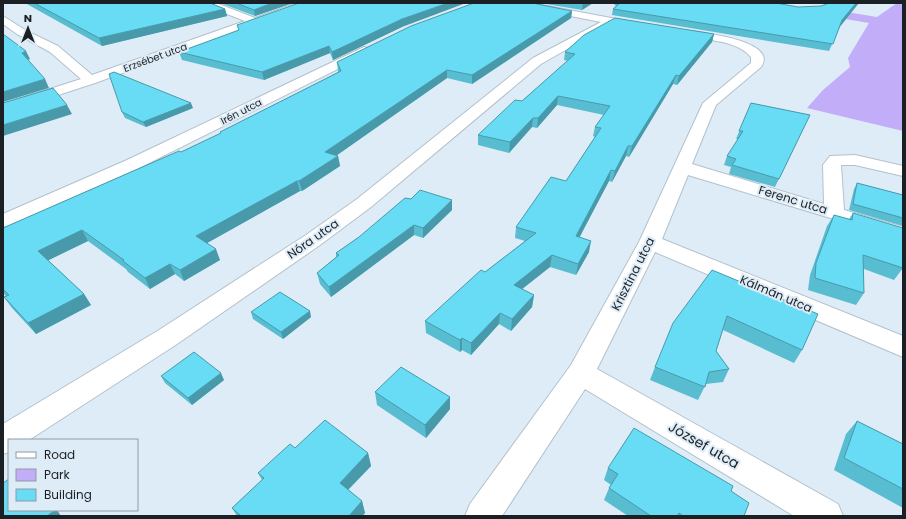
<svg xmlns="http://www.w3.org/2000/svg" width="906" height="519" font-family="Poppins,sans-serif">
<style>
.green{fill:#c2adf8}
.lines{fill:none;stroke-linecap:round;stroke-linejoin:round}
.street-casing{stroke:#b3c1cb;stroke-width:2}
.street{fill:#fff;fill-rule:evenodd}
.wall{fill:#59bdd2}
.shaded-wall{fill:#489aab}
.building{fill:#67dcf4;stroke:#489aab}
.labels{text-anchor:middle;stroke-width:4;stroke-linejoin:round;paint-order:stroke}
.far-street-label{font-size:10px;fill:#1b2024;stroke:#deecf7}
.street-label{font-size:12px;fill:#1b2024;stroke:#deecf7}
.near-street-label{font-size:14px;fill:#1b2024;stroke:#deecf7}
</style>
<rect width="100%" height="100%" fill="#deecf7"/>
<path class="green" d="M897,3H903V131L807,108L823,90L850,67L848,58L869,23L822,15L834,10L877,17Z"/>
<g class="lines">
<g class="street-casing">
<path id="street" d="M202,3H216L255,18L297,3H311L309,5L95,83L3,113V104L81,79L50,52L17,34L3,24V16L25,30L58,46L92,75L245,21L204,5Z
M513,3H531L638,23L643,26L638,29L611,24L541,64L371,207L320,245L177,344L29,440H9V452L3,454V424L159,330L306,235L357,199L533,58L601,22L515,5Z
M684,30C697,32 780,40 761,67L716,105L692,164L824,204L823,165L830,156L855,155L903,166V176L855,165H841L844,210L903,227V240L688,175L662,239L903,336V357L655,252L597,369L838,504L843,516H794L585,389L502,516H465L470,504L571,365L639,242L703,103L751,63V57C735,38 702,41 680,35L678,33Z
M364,47L368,48L370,51L368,54L139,168L10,225L3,227V214L127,160Z"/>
</g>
<use href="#street" class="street"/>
</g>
<path class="wall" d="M25,3H210L225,9L227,16L102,46Z
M220,3H293L255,16Z
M540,3H593L582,10Z
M613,3H776L840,27L829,51L612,15L613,9L616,6Z
M780,3H818L803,4Z
M572,11L571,18L472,84L447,78L336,156H338L340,166L302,191H300L207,243L220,260L184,281L175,274L150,289L128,272L126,269L88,241L48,260L84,294L91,305L36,334L12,308L4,297L6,296L3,293V228L181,152L221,133L338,72L337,62Z
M237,25L402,27L333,60L330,53L264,80L182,60L179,52L239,30Z
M714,34L712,42L677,85L673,84L629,157L626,156L612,182L609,181L579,237L589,252L576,275L550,267L522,289L534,295L532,307L511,331L499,324L471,355L462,350L460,352L426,333L425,321L485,272L525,241L515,238L516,227L566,181L595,137L593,136L595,127L604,115L557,105L537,128L532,127L509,153L478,145V135L522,101L568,61L564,60L565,52Z
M751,103L810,115L775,187L729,174L731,167L724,165L727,156L738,139H736Z
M193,108L146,127L125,118L122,112Z
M857,183L903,195V226L849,210L854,189Z
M411,199L452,210L423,238L414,235L331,297L320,284L317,273L336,257V253L359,237Z
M853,213L903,268L894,280L864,269V293L856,305L808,290L810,275L827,226L834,215L849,219Z
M712,270L802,350L794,363L723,330L716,351L729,369L723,382L706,384L698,400L650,380L655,367Z
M251,312L311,317L283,339L253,319Z
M161,376L224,380L192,405L165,383Z
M375,392L450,397V409L426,438L377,405Z
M857,421L903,444V508L834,470L846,434Z
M295,448L368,453L371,466L348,490L362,501L365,513L362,516H237L232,508L262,480L258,473Z
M608,468L731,491L744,516H628L604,500L609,488L611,485L604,480Z"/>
<path class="shaded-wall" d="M272,3H293L255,16L254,10Z
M448,3H466L402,27L333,60L332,52L402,19Z
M583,3H593L582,10Z
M804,3H818L803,4Z
M856,3H859L839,28L842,20Z
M225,9L227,16L102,46L99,38Z
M572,11L571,18L472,84V75Z
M714,34L712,42L677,85L679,76Z
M329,46L330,53L264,80L262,72Z
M26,51L30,59L26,61L22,53Z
M447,70V78L327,162L325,152Z
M676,75L673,84L629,157L632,146Z
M45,79L49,88L3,102V92Z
M558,96L557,105L537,128L538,118Z
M191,103L193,108L146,127L143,122Z
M67,105L72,114L3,136V125Z
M533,118L532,127L509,153L510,142Z
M628,146L626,156L612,182L615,171Z
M338,156L340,166L302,191L299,181Z
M611,170L609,181L574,248L576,236Z
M297,181L300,191L200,247L196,236Z
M452,200V210L423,238V228Z
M414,225V235L331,297L329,287Z
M82,230L88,241L45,262L38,251Z
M591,241L589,252L576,275L578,264Z
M216,249L220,260L184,281L180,270Z
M552,255L550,267L512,297L514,285Z
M170,264L175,274L150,289L145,278Z
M84,294L91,305L36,334L28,323Z
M534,295L532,307L511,331L512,319Z
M310,311L311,317L283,339L281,332Z
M500,313L499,324L471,355V343Z
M462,338V350L460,352V340Z
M221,373L224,380L192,405L188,398Z
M450,397V409L426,438L425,425Z
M368,453L371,466L343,495L340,483Z
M362,501L365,513L362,516H349Z
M54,510H57L61,516H47Z"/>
<path class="building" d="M34,3H210L225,9L99,38Z
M236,3H272L254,10Z
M299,3H448L402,19L332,52L329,46L262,72L179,52L239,30L237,25Z
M474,3H532L572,11L472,75L447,70L325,152L338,156L299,181H297L196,236L216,249L180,270L170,264L145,278L123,261L124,260L82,230L38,251L84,294L28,323L4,297L9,295L3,289V228L179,151L181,152L221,133L220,132L341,71L337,62L411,26Z
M620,3H776L798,7L821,6L829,3H856L842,20L833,44L613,9Z
M615,18L714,34L679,76L676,75L632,146H628L615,171L611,170L576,236L591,241L578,264L552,255L514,285L534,295L512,319L500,313L471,343L462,338L460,340L425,321L481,270L485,272L536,233L516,227L551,177L566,181L601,128L595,127L610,106L558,96L538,118H533L510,142L478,135L515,100L522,101L575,54L565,52L584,35Z
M3,34L26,51L22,53L45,79L3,92Z
M114,72L191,103L143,122L122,112L109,74Z
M53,88L67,105L3,125V103Z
M751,103L810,115L779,179L732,165L736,159L727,156L743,131H739Z
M857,183L903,195V218L853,204Z
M420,190L452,200L423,228L414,225L329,287L317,273L339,255L336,253L359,237L405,198L411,199Z
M853,213L903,228V268L863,255L864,293L815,278L816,263L834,215L852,220Z
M712,270L818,314L802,350L727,316L716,351L729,369L709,372L705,387L655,367L673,323Z
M280,292L310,311L281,332L251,312Z
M194,352L221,373L188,398L161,376Z
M401,367L450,397L425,425L375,392Z
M325,420L368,453L340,483L362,501L349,516H241L232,508L264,478L258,473L290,444L295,448Z
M857,421L903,444V489L844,458Z
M634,428L733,486L731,491L749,503L744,516H683L679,513L677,516H651L609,488L618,474L608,468Z
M9,479V510H54V511L47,516H3V483Z"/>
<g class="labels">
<g class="far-street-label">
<text transform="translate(155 57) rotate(-20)" y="4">Erzsébet utca</text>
<text transform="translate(241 111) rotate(-27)" y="4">Irén utca</text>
</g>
<g class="street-label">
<text transform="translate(793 200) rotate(17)" y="4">Ferenc utca</text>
<text transform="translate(313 239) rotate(-35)" y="4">Nóra utca</text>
<text transform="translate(633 274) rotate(-63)" y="4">Krisztina utca</text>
<text transform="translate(776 294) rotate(23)" y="4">Kálmán utca</text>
</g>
<g class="near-street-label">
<text transform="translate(704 445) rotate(30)" y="5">József utca</text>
</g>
</g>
<rect width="906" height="519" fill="none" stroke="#1b2024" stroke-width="8"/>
<rect x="8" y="439" width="130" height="72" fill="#deecf7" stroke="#909aa3"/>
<rect x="16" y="452" width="20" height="6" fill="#ffffff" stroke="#909aa3"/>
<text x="44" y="459" font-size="12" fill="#1b2024">Road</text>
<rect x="16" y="469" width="20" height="12" fill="#c2adf8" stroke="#909aa3"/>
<text x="44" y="479" font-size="12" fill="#1b2024">Park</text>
<rect x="16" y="489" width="20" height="12" fill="#67dcf4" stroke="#909aa3"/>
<text x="44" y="499" font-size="12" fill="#1b2024">Building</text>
<g transform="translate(28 28)" stroke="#deecf7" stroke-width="3" paint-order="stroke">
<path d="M0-3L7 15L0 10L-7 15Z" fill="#1b2024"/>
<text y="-6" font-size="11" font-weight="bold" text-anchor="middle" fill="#1b2024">N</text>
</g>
</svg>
